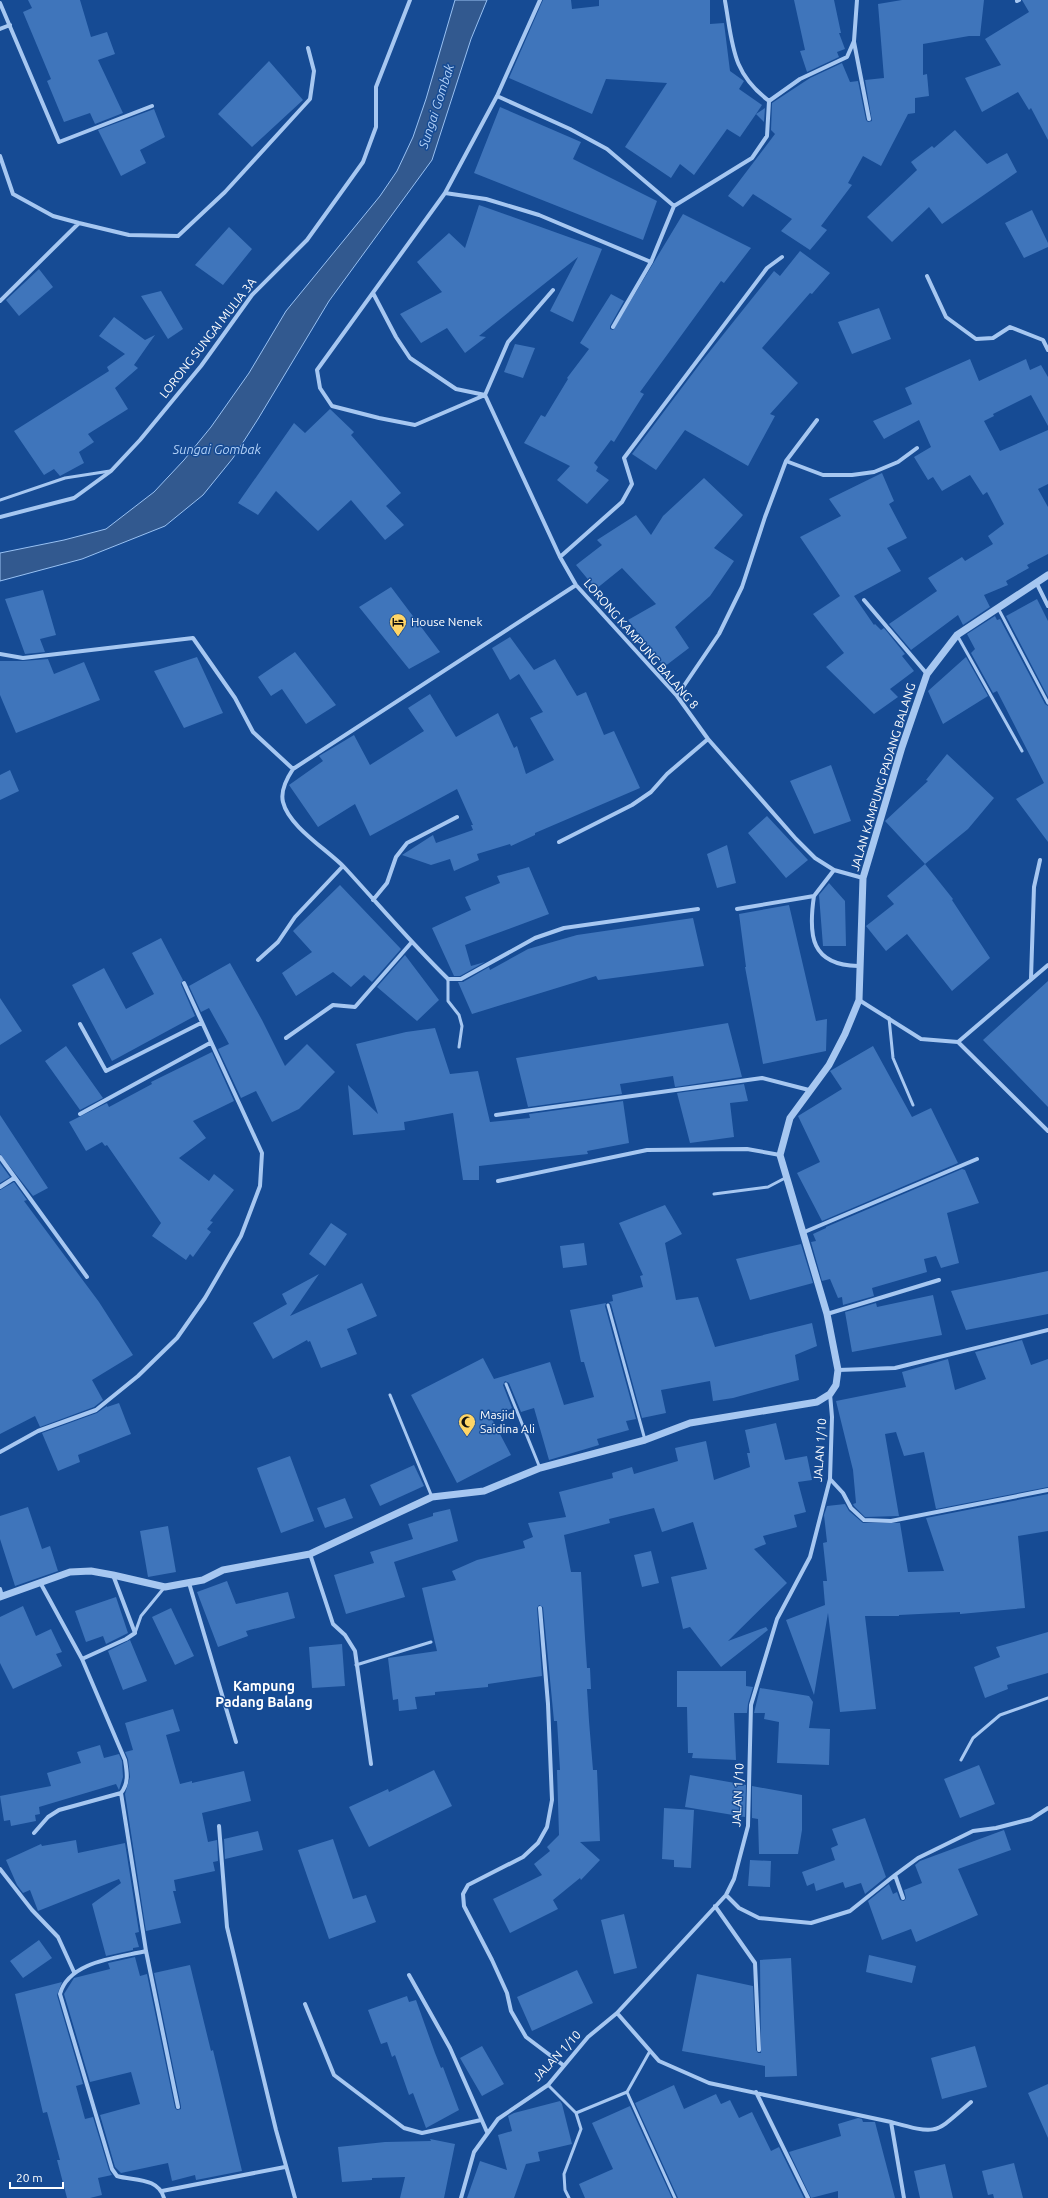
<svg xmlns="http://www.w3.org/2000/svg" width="1048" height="2198" font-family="Ubuntu,sans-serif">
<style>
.water{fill:#32598f;stroke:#98c1f3}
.building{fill:#3f75bb}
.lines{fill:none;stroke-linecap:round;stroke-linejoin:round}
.service{stroke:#a6c7f1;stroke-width:3}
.minor{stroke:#a6c7f1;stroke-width:4}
.tertiary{stroke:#a6c7f1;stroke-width:7}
.labels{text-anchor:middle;stroke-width:3;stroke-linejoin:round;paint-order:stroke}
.street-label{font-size:12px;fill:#fff;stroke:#164b94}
.poi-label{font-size:12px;fill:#fff;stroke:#164b94;text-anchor:start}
.water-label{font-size:13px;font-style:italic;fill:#b2d1f8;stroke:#164b94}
.quarter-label{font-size:14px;font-weight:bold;fill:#fff;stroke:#164b94}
</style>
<rect width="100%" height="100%" fill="#164b94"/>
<path class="water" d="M455,0H487L471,39L432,160L329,301L258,419L233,458L203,495L165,526L82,559L0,581V553L64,540L106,529L154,492L184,460L211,427L249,373L286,311L380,196L397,171L413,137L426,99Z"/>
<path class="building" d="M28,0H80L91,37L107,32L115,54L98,60L123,113L95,124L90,113L64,122L47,81L51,79L23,12L32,8Z
M543,0H571L572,9L599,6V0H710V24L724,23L730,71L744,81L739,89L762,105L756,114L765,108L764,122L756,114L740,137L727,129L694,175L680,164L671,178L625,147L667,83L606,79L592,114L509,78Z
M794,0H834L841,33H839L845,49L837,52L839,57L807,72L800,51L805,50Z
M902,0H984L980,36H969L923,44V75L927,74L929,96L915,98V113L908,114L881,166L863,156L848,183L852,185L821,226L827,230L810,250L781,231L792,219L753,194L743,207L728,196L775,134L771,130L772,103L810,78L842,63L850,82L858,81L866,120L868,122L872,121L865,80L884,78L878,4Z
M1022,0H1048V140L1031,108L1029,110L1018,92L982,112L965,78L1001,65L985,39L1029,12Z
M269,61L303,100L252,147L218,114Z
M500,107L581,142L573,159L657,201L643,240L474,173Z
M154,109L165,137L140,150L146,163L121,176L98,130Z
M955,130L987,164L1007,153L1017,172L942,224L929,207L892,242L867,217L917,170L911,162L932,146L934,148Z
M479,205L602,249L573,322L550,311L578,257L479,336L486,337L465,353L447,328L421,343L400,314L442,292L417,262L449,233L465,248Z
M1032,210L1048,243V247L1024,258L1005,223Z
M683,214L751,248L724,283L721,281L640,392L644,394L614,442L611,440L594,463L598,467L596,471L609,480L587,504L557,480L570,466L524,443L541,415L545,417L568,379L567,378L589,349L580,343L611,294L624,301L610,326V329L613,330Z
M229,227L252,249L223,285L195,265Z
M800,251L830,273L812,294L810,293L762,348L798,383L770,414L775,416L748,466L685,430L656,470L632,454L702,361L774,271L780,276Z
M39,269L53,287L19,316L6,300Z
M161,291L183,329L168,339L141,296Z
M879,308L891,339L852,354L838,322Z
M114,317L145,340L155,335L134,365L138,368L115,388L128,409L88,434L94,442L79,452L84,463L60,476L54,469L44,475L14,431L109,371L107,367L125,354L99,336Z
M515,344L535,348L523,378L504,372Z
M970,359L979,381L1026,359L1030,370L1041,365L1048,377V426L1031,395L993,414L994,416L984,421L1000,451L1048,430V484L1038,489L1048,507V554L1027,565L1029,568L1006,581L1008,585L984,595L990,607L963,625L958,615L911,650L889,624L937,591L928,578L962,557L965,561L993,544L988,536L1004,524L987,492L983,495L970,475L942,491L933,477L928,480L914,457L931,447L919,420L884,439L873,421L912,404L905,388Z
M330,409L354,432L351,435L401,493L386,506L404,525L385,540L351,500L318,531L276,491L258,515L238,503L294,423L305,433Z
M882,473L894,501L889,504L907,538L887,548L901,571L854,596L874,625L875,624L881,630L884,628L905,654L902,656L914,671L890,689L898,697L874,714L826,667L844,653L813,614L840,596L800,537L841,516L829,499Z
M704,478L743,515L714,548L734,561L710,596L675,627L689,648L664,667L628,620L656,604L622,568L596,589L576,565L602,545L597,540L636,515L651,535L663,516Z
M391,587L440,652L409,669L359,607Z
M43,590L56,635L40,639L45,652L25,654L5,599Z
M1037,599L1048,621V697L1006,616Z
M995,616L997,620L1000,619L1045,704L1048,706V842L1016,799L1044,783L997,691L993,693L971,653L975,649L967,634Z
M510,637L534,670L555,659L577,696L586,692L604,735L614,731L640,788L535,833V835L511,846L510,844L477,854L479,860L454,871L450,859L431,865L402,855L433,835L436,843L473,830L471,825H473L457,789L370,836L355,804L318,827L289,785L323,761L319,756L354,735L370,765L424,731L408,708L430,694L456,737L498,713L514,748L517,746L526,774L554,760L530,718L543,712L519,674L510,680L492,648Z
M295,652L336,705L306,724L282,689L271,696L258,677Z
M197,657L223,713L184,728L154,671Z
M966,657L988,696L943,724L928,691Z
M48,659L54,674L84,662L100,700L16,733L0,695V661H23Z
M947,754L994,798L968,829L925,864L885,821L928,781L926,780Z
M831,765L851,821L814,834L790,781Z
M10,770L19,791L0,800V775Z
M767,816L808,860L786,878L748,833Z
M727,845L736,883L717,888L707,854Z
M925,864L953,899L952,900L990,958L952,991L907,934L886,951L866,926L894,904L887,896Z
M529,867L549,914L465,945L471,966L485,962L460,976H454L432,928L471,910L465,897L500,883L497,876Z
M829,883L845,901L846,946H823L819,895Z
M340,885L401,949L372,982L364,975L351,987L333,972L296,996L282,973L312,952L293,931Z
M789,905L816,1021L827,1019L826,1051L763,1064L745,967H746L739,914Z
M693,918L704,966L598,980L596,976L472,1014L458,982H463L489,967L490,970L528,949L577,935Z
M161,938L183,980L181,984L195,1016L112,1061L72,985L104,968L126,1009L154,994L132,953Z
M405,955L439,1000L417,1021L377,987Z
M230,963L262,1020L285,1066L307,1044L335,1072L299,1109L272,1122L256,1091L241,1098L218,1049L229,1044L209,1008L201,1012L189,986Z
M1048,981V1107L983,1040Z
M0,998L22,1031L0,1045Z
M728,1023L742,1077L675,1087L673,1076L620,1084L622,1094L528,1107L516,1058Z
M435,1028L450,1074L478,1071L490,1122L530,1118L529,1114L623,1101L629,1143L587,1151L588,1154L479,1166V1180H463L453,1113L404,1122L405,1130L353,1135L348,1085L378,1114L356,1044L406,1032Z
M66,1046L103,1098L80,1110L45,1061Z
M873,1046L912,1117L931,1108L958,1163L822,1221L797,1173L820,1162L798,1116L842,1089L830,1071Z
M212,1052L234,1101L193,1121L206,1138L179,1158L209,1181L214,1174L234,1190L210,1221L213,1222L207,1229L211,1232L193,1257L190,1254L186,1260L152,1236L161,1223L107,1145L105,1146L102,1142L86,1151L69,1122L107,1103L109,1107L152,1084L151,1082Z
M744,1084L748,1101L730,1103L734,1137L690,1143L677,1093Z
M0,1115L48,1188L33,1196L0,1154Z
M0,1163L10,1177L0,1183Z
M962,1169L965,1170L979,1203L947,1213L959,1263L941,1268L936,1256L924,1259L927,1272L872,1288L874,1296L843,1305L842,1297L838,1298L830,1279L822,1281L811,1242L816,1241L813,1234L826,1228V1227Z
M14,1182L27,1200L24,1201L99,1302L133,1355L92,1380L103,1400L94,1407L40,1427L35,1416L0,1434V1190Z
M665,1205L682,1234L665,1243L676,1300L698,1297L715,1347L812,1323L817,1346L795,1355L799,1380L733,1398L713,1401L710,1381L661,1390L666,1413L642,1418L611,1304L609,1302L613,1301L612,1295L643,1287L640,1276L643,1275L619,1223Z
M331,1223L347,1234L325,1266L309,1254Z
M584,1243L587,1265L563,1268L560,1246Z
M801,1244L813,1283L750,1300L736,1259Z
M1048,1271V1314L966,1330L951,1291Z
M319,1274L290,1316L362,1283L377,1316L347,1329L357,1354L321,1368L310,1341L308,1342L307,1340L273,1359L253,1323L287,1304L282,1294Z
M933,1295L942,1335L852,1352L845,1312L876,1303L877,1307Z
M606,1303L605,1306L636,1419L626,1421L629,1430L597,1439L599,1445L549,1460L534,1408L521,1412L509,1383L505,1381L503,1385L512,1408L492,1419L511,1455L457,1483L411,1395L483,1358L494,1379L550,1362L564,1405L594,1397L584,1362H581L570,1310Z
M1022,1340L1031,1365L1048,1359V1487L936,1509L924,1452L904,1456L896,1432L885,1434L899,1516L865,1517L854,1506L853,1504L856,1503L853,1470L836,1401L906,1387L902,1372L948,1359L955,1390L986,1379L975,1352Z
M119,1403L131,1434L78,1455L80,1462L58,1471L42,1433L97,1413L107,1406V1407Z
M776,1423L785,1460L807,1456L812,1480L798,1482L806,1512L794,1515L797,1527L763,1536L766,1544L754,1549L787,1583L728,1641L766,1627L768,1630L721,1667L690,1627L683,1629L671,1577L707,1569L693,1522L662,1532L654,1508L609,1519L610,1523L564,1535L571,1572H581L585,1638L587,1668H590L591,1689H587L589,1721L593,1770H597L600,1841L580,1842L600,1860L581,1880L580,1878L553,1900L558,1909L510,1933L493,1899L542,1875L534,1864L550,1851L547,1847L559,1835L557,1770H560L557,1721H554L543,1607L539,1605L537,1608L542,1676L488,1684V1687L435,1692V1695L415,1697L417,1709L399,1711L398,1699L393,1700L388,1658L437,1651L422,1588L456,1580L452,1571L477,1560L525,1548L523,1541L533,1537L528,1523L566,1517L559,1492L613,1478L612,1473L632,1467L634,1474L678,1461L675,1448L706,1441L714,1480L750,1467L747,1453H750L745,1430Z
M290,1456L314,1521L281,1533L257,1468Z
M414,1465L424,1486L380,1506L370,1485Z
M1048,1494V1531L1018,1536L1025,1608L960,1614V1612L899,1615V1616H865L876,1709L840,1712L828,1613L814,1695L786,1620L825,1605L823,1581H827L823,1543L827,1542L824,1515L827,1506L845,1504L849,1511L863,1523H900L908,1572L944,1571L926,1518Z
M345,1498L353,1518L325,1528L317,1508Z
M28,1507L42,1549L50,1546L58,1571L15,1586L0,1539V1516Z
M450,1509L458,1541L394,1562L405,1597L346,1614L334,1575L374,1563L370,1552L413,1539L408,1524L433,1516V1513Z
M168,1526L176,1572L148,1577L140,1531Z
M651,1551L659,1583L642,1587L634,1555Z
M227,1581L236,1604L288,1592L295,1618L246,1631L248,1636L218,1647L197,1592Z
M116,1597L128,1633L106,1644L103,1636L86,1642L75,1611Z
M23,1606L36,1636L51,1629L62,1652L56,1654L62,1666L13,1689L0,1663V1617Z
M171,1608L194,1656L175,1665L152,1617Z
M1048,1632V1673L1007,1685L1008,1689L985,1698L974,1667L1000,1657L996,1647Z
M130,1640L147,1681L123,1690L108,1651Z
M342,1644L345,1686L312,1688L309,1647Z
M677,1671H746V1686L753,1687L748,1704L747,1713H734L736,1760L692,1758L693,1753H688L687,1707H677Z
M760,1688L809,1696L813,1702L809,1728L830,1729L829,1765L777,1763L779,1722L764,1719L765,1713H754Z
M173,1709L180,1731L166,1735L180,1784L192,1781V1783L244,1771L251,1801L202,1813L208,1842L217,1840L218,1861L213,1862L215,1871L174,1880L176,1891H173L181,1923L146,1931L125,1794L130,1777L128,1759L125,1752L133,1750L125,1723Z
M100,1745L104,1758L119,1754L122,1761L123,1777L119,1790L116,1784L39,1807L40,1814L35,1815L36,1821L11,1826L10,1820L4,1821L0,1796L51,1786L47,1773L81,1763L77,1752Z
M979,1765L995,1804L960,1818L944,1779Z
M434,1770L452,1806L369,1847L349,1807L388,1789L389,1792Z
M690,1775L746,1785L745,1817L685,1807Z
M752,1786L802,1795V1830L798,1854H759L758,1819L752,1818Z
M664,1808L694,1810L691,1868L674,1867V1860L662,1859Z
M865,1818L886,1877L865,1894L861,1883L845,1888L843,1882L816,1891L814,1883L807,1886L802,1872L835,1860L831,1848L838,1845L832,1829Z
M1004,1830L1011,1850L958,1869L978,1915L916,1942L911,1929L882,1940L868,1901L889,1884L893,1894L897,1892L900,1900L904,1901L906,1898L904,1890L922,1883L915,1865L920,1861Z
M258,1831L263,1850L225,1859L224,1839Z
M333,1839L353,1899L366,1895L376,1922L329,1939L298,1850Z
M76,1840L78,1853L125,1843L139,1932L135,1933L139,1947L133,1948V1950L106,1956L92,1904L121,1883L119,1879L38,1911L30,1890L23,1893L17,1885L6,1860L41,1844L42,1846Z
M750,1860L771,1861L770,1887L748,1886Z
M624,1914L637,1968L614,1974L601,1920Z
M39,1940L52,1958L23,1978L10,1961Z
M869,1955L916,1966L912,1983L866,1972Z
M135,1957L140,1976L147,1974L175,2108L177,2110L181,2109V2106L154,1973L190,1965L211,2051L213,2050L242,2171L196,2180L195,2175L172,2181L168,2163L121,2173L115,2167L100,2115L140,2104L131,2072L90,2082L64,1994L74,1978L110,1969L108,1963Z
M791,1958L797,2076L765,2077V2066L682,2051L697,1974L753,1986L756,2050L758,2053H761L760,1960Z
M577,1970L593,2003L532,2031L517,1997Z
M62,1982L57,1995L83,2084L76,2086L85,2119L93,2117L109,2170L112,2175L98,2178L102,2195L90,2198H67L57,2160H60L47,2112L43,2113L15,1994Z
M407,1996L409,2002L416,2000L435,2053L441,2068L443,2067L459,2110L426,2128L413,2093L409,2095L395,2055L392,2057L387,2042L381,2044L368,2010Z
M482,2046L504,2084L482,2096L460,2058Z
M975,2046L987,2087L942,2099L931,2058Z
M1048,2084V2138L1028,2093Z
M674,2085L684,2109L716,2094L721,2104L730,2100L739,2118L752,2112L771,2151L779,2147L804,2198H678L635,2103Z
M560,2101L562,2104L572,2144L538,2152L540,2161L526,2164L514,2198H467L480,2161L507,2170L498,2135L512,2131L508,2116L514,2113Z
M630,2106L672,2198H585L579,2184L613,2169L592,2123Z
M858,2118L862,2119L863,2122H875L895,2198H838V2191L811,2198L789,2152L841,2136L838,2124Z
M430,2139L455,2144L444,2198H400L405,2177L372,2178V2180L342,2182L338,2147L385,2142L431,2141Z
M1014,2163L1023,2198H994L993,2194L988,2195L982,2171Z
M945,2164L953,2198H920L914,2171Z"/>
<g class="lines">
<path class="service" d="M0,500L65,478L110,471
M998,608L1048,703
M957,635L1022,751
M448,979V1001L459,1015L462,1026L459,1047
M889,1018L893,1058L913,1105
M714,1194L768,1187L787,1177
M608,1305L645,1440
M506,1384L540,1468
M390,1395L432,1497
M135,1633L141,1616L164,1588
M356,1665L431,1642
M961,1760L973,1738L1000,1715L1048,1698
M548,2085L576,2113L627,2092L675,2198
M627,2092L650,2051
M569,2198L565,2190L564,2174L581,2129L576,2113"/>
<path class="minor" d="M725,1C733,45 731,72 769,101
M1017,1L1019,0
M0,3L59,142L152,106
M0,29L10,25
M854,42L869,119
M497,96L570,129L607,149L674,206
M0,156L13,194L53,216L79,223L129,235L178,236L225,192L310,99L314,71L308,48
M445,193L486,199L539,215L651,262
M927,276L946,317L976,339L993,338L1010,327L1043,340L1048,350
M553,290L508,342L485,395L560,557L576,585L677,696L708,739L796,839L815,858L834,870L863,878
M373,293L396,337L410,358L456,389L485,395
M0,301L79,223
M613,327L651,262L674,206L752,158L767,136L769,101L800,79L847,57L854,41L857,0
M485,395L415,425L379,418L332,406L320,388L317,370L445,193L497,96L540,0
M786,461L823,475H852L874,472L898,462L917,448
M0,517L74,498L111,471L140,440L201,366L252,295L307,240L363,162L376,127V87L410,0
M560,557L622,502L632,484L624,458L767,268L782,257
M1036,582L1048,606
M576,585L293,769C287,778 280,790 283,802C289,827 328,850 345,868C379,905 412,944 448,979H461L535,938L564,928L698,909
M864,600L927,674
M0,654L23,658L193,638L235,698L253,732L293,769
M677,696L719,634L742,587L765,517L786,461L817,420
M559,842L632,805L651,792L667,774L708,739
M814,896C808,936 811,965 858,966
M373,900L387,883L396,857L407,843L457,817
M737,909L814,896L834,870
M258,960L278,942L295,917L343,866
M1031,978L1034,887L1040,860
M859,1000L921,1039L958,1042L1048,965
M80,1024L106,1071L201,1023
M286,1038L333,1005L355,1007L411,943
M958,1042L1048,1131
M80,1114L210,1043
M496,1115L762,1078L809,1090
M0,1157L87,1277
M498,1181L647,1150L747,1149L780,1155
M0,1187L14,1178
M802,1233L977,1159
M827,1314L939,1280
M838,1370L895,1368L1048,1330
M0,1452L38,1431L96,1410L138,1376L177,1338L205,1298L241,1236L260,1186L262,1153L184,983
M830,1479L843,1493L851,1508L864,1520L891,1521L1048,1490
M310,1554L333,1624L345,1635L355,1651L371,1764
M189,1583L236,1742
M0,1589L2,1596
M540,1608L548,1704L552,1800L547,1827L538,1843L523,1857L468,1885L463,1894L464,1906L492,1960L507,1993L511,2011L526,2037L563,2065
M82,1659L126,1639L135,1633L113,1575
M121,1793L146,1951L178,2107
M219,1826L227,1927L276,2130L295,2198
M34,1833L48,1817L59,1810L121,1793C129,1783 127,1772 125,1760L82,1659L41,1584
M0,1869L32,1910L58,1937L74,1972
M726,1895L739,1908L759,1918L811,1923L850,1911L895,1875
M903,1898L895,1875L918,1858L973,1831L996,1828L1031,1819L1048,1808
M715,1906L755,1963L759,2050
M146,1951C117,1958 69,1961 60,1994L112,2169L117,2176C134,2181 158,2177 164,2198
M409,1975L450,2048L487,2132
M305,2004L334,2075L404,2128L422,2133L481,2120
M617,2013L659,2061L709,2083L891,2122L904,2198
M756,2092L808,2198
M891,2122C939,2135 934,2134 971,2102
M162,2191L285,2167
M461,2198L474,2152L498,2119L548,2085L588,2037L617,2013L726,1895L734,1879L748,1826L751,1705L777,1619L810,1557L830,1479L832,1417L830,1394"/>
<path class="tertiary" d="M0,1597L70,1572L91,1571L113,1575L165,1587L203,1580L223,1570L310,1554L432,1497L484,1491L540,1468L645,1440L690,1423L817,1402L830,1394L836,1385L838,1370L827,1314L780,1155L790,1118L829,1065L845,1034L859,1000L863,878L902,747L927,674L957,635L1048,575"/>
</g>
<defs>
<g id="hotel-pin" transform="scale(0.9)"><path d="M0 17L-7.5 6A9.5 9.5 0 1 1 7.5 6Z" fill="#ffd566" stroke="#164b94"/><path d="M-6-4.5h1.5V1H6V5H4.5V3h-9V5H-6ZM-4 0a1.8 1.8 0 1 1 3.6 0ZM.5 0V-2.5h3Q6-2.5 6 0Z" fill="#111"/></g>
<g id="mosque-pin" transform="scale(0.9)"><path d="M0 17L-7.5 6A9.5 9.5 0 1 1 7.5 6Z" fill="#ffd566" stroke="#164b94"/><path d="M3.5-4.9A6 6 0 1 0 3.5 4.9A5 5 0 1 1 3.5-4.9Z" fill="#111"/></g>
</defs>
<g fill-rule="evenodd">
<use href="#hotel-pin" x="398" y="622"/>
<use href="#mosque-pin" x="467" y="1422"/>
</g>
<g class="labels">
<g class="street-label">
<text transform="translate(208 338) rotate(-52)" y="4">LORONG SUNGAI MULIA 3A</text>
<text transform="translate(641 644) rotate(49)" y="4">LORONG KAMPUNG BALANG 8</text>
<text transform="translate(883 777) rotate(-73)" y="4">JALAN KAMPUNG PADANG BALANG</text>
<text transform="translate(820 1450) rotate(-86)" y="4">JALAN 1/10</text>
<text transform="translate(738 1795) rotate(-87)" y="4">JALAN 1/10</text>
<text transform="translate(557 2056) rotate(-47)" y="4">JALAN 1/10</text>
</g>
<g class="poi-label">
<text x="411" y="626">House Nenek</text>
<text x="480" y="1419">Masjid<tspan x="480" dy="14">Saidina Ali</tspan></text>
</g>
<g class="water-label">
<text transform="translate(436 106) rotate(-72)" y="5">Sungai Gombak</text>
<text x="217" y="454">Sungai Gombak</text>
</g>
<g class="quarter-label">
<text x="264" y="1691">Kampung<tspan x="264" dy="16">Padang Balang</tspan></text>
</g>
</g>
<path d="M10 2182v6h53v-6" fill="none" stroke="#ffffff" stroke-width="2"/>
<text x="16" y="2182" font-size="12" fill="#ffffff" stroke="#164b94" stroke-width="3" paint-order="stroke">20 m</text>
</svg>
